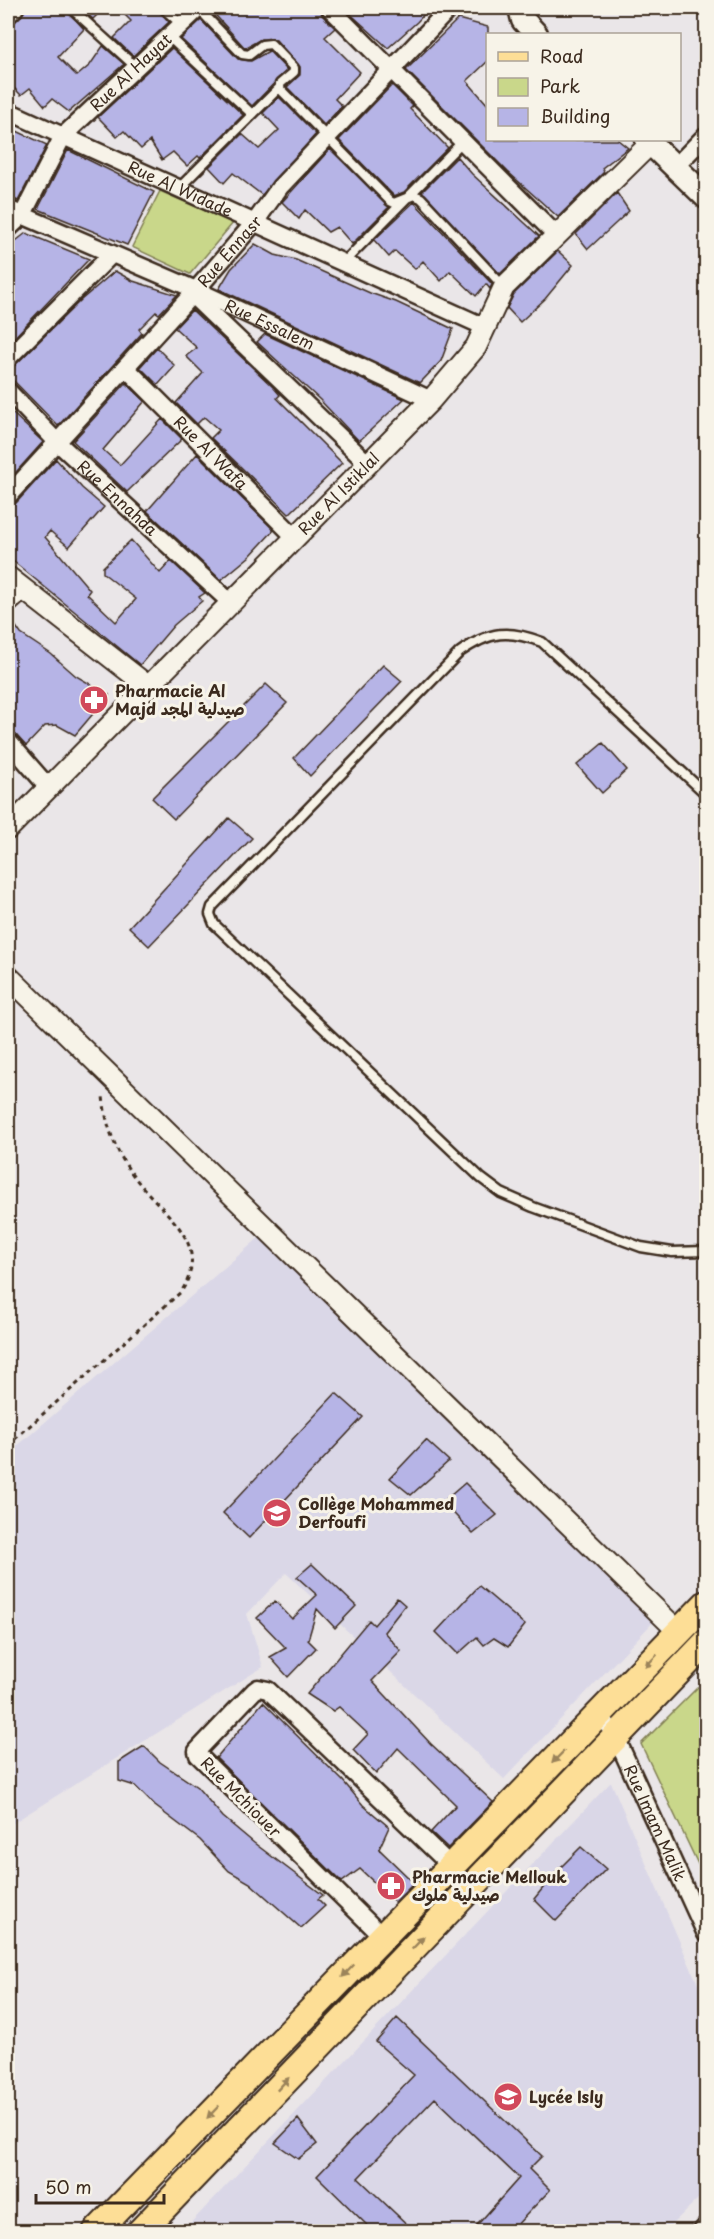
<svg xmlns="http://www.w3.org/2000/svg" width="714" height="2239" font-family="'Playpen Sans','Playpen Sans Arabic',sans-serif">
<style>
.built{fill:#dad7e7}
.green{fill:#c9d78a;stroke:#828054;stroke-width:1.5}
.building{fill:#b6b4e6;stroke:#3b2a1e;stroke-width:1.5}
.lines{fill:none;stroke-linecap:round;stroke-linejoin:round}
.service-casing{stroke:#3b2a1e;stroke-width:13}
.minor-casing{stroke:#3b2a1e;stroke-width:21}
.tertiary-casing{stroke:#3b2a1e;stroke-width:24}
.secondary-casing{stroke:#3b2a1e;stroke-width:27}
.primary-casing{stroke:#3b2a1e;stroke-width:30}
.path{stroke:#3b2a1e;stroke-width:3;stroke-dasharray:4.5 4.5;stroke-linecap:butt}
.service{stroke:#f7f3e8;stroke-width:8}
.minor{stroke:#f7f3e8;stroke-width:16}
.tertiary{stroke:#f7f3e8;stroke-width:20}
.secondary{stroke:#f7f3e8;stroke-width:22}
.primary{stroke:#fdde96;stroke-width:26}
.oneway{fill:#9c845a}
.labels{text-anchor:middle;stroke-width:6;stroke-linejoin:round;paint-order:stroke}
.street-label{font-size:16px;fill:#3b2a1e;stroke:#f7f3e8}
.poi-label{font-size:16px;font-weight:bold;fill:#3b2a1e;stroke:#f7f3e8;text-anchor:start}
</style>
<rect width="100%" height="100%" fill="#eae6e8"/>
<filter id="ink" filterUnits="userSpaceOnUse"><feTurbulence type="fractalNoise" baseFrequency=".0167" numOctaves="2"/><feDisplacementMap in="SourceGraphic" scale="12" xChannelSelector="R" yChannelSelector="G"/><feConvolveMatrix kernelMatrix="1 2 1 2 8 2 1 2 1" color-interpolation-filters="sRGB"/></filter>
<g filter="url(#ink)">
<path class="built" d="M260,1237L656,1619L504,1779L286,1573L247,1614L263,1667L8,1826V1454Z
M611,1782L706,2003V2191L665,2231L182,2232Z"/>
<path class="green" d="M160,191L233,223L190,274L132,247Z
M706,1679V1881L641,1744Z"/>
<path class="building" d="M26,8H65L84,29L58,57L77,76L90,65L103,46L124,64L69,112L52,99L45,106L30,88L21,95L8,82V28L22,15Z
M80,8H104L93,19Z
M118,8H157L169,22L133,56L114,38L131,21Z
M209,8H320L322,15L335,28L325,37L360,72L335,99L342,106L324,125L287,87L300,75V67L276,40L261,39L245,48Z
M344,8H430L417,22L388,48Z
M458,19L488,27V61L467,81L488,105V140H618L628,148L602,168L604,172L558,217L508,172L406,70Z
M201,20L238,59L251,61L269,51L287,70L252,106L181,39Z
M172,48L243,115L200,158L198,156L187,166L173,152L162,160L150,141L141,149L124,131L117,137L98,117Z
M392,85L413,106L410,109L448,148L404,192L394,196L339,140Z
M279,97L316,134L262,195L233,173L224,183L209,167L242,134L259,149L279,130L263,113Z
M8,127L47,145L18,201L8,196Z
M330,149L389,207L352,244L337,227L328,232L305,210L299,219L282,202Z
M68,150L154,192L127,245L38,209Z
M457,157L472,174L539,236L500,274L422,192Z
M617,193L629,211L588,249L576,234Z
M414,202L492,284L490,289L486,284L476,296L450,271L441,281L423,261L415,269L395,251L389,257L374,240Z
M26,233L89,259L8,344V247Z
M255,244L275,255L296,260L370,293L396,302L453,329L441,361L420,383L219,289L231,269Z
M558,251L573,265L545,299L520,322L507,308L514,294Z
M115,271L133,281L177,295L159,314L156,312L139,329L142,333L58,426L8,375V368L15,365L81,300Z
M192,310L274,388L280,395L277,398L342,463L289,514L211,438L219,430L204,417L197,424L176,403L203,373L186,356L197,348L175,328Z
M265,334L404,399L359,441L320,400L257,342Z
M157,348L175,366L158,385L140,367Z
M126,383L145,401L103,450L120,465L162,419L182,439L127,492L73,441Z
M8,409L43,442L8,481Z
M197,454L274,530L250,556L221,580L147,511Z
M56,459L82,488L104,507L69,547L50,531L45,537L90,590L87,594L116,622L136,599L103,573V567L131,540L160,573L171,561L205,593L199,597L202,601L174,625L140,665L8,557V506L16,503Z
M8,615L21,634L51,654L76,676L109,695L75,735L57,725L45,726L26,746L15,734L8,731Z
M383,665L402,681L310,776L294,758Z
M266,684L287,703L174,819L152,798Z
M603,743L627,770L602,793L577,765Z
M229,818L252,838L149,946L129,927Z
M336,1393L363,1417L249,1538L223,1513Z
M426,1440L449,1461L411,1495L390,1478Z
M465,1483L497,1515L473,1534L443,1502Z
M312,1564L356,1606L335,1628L317,1609L308,1640L316,1648L288,1677L270,1657L286,1648L257,1618L275,1601L292,1619L317,1595L297,1577Z
M479,1586L525,1625L508,1647L494,1638L484,1645L477,1637L458,1654L436,1632Z
M397,1598L405,1605L384,1632L401,1651L372,1681L431,1744L493,1802L448,1848L431,1832L456,1805L398,1748L376,1774L353,1750L368,1734L339,1707L333,1711L307,1694L369,1620L374,1625Z
M263,1702L343,1781L363,1805L389,1827L379,1849L414,1883L395,1902L360,1869L342,1882L216,1758Z
M144,1746L160,1762L197,1787L223,1817L254,1843L323,1895L318,1899L325,1906L301,1928L250,1883L229,1871L200,1840L155,1806L135,1786L119,1781V1762Z
M581,1847L606,1869L556,1921L534,1899L557,1871Z
M397,2018L542,2156L529,2169L550,2190L510,2232H471L519,2178L435,2098L358,2178L415,2232H374L317,2176L414,2075L376,2042Z
M298,2119L317,2144L298,2159L275,2143Z"/>
<g class="lines">
<g class="service-casing">
<path id="service" d="M71,8L137,68
M163,8L181,24
M198,8L242,54L249,55L262,45L271,44L294,68V72L280,84V89L390,201L394,203L414,195L421,198L504,287
M169,37L252,114
M180,187L280,87
M343,263L463,141
M706,794L542,642C508,629 490,631 460,652L212,907L210,914L214,924L481,1178L501,1193L533,1207L641,1247L672,1252L706,1251"/>
</g>
<g class="minor-casing">
<g id="minor">
<path d="M330,8L556,235"/>
<path d="M8,15L15,8"/>
<path id="s1" d="M8,111L485,327"/>
<path d="M676,166L706,135"/>
<path id="s2" d="M8,209L196,290L431,400"/>
<path id="s3" d="M8,229L22,216L63,136L199,8"/>
<path d="M191,294L367,463"/>
<path d="M8,358L112,254"/>
<path id="s4" d="M126,368L296,538"/>
<path id="s5" d="M8,391L57,442L231,603"/>
<path id="s6" d="M8,496L196,290L255,222L280,187L450,8"/>
<path d="M8,604L24,590"/>
<path d="M8,741L49,788"/>
<path id="s7" d="M599,1714L615,1735L706,1934"/>
<path d="M382,1936L198,1755L197,1751L254,1691L258,1688L268,1690L451,1866"/>
<path d="M701,2232L706,2226"/>
</g>
</g>
<g class="tertiary-casing">
<g id="tertiary">
<path d="M8,577L149,687"/>
<path id="s8" d="M8,829L431,400L476,347L504,287L651,143"/>
<path d="M8,976L679,1632"/>
</g>
</g>
<g class="secondary-casing">
<path id="secondary" d="M520,8L523,20L536,34
M647,140L706,197"/>
</g>
<g class="primary-casing">
<path id="primary" d="M96,2232L706,1604
M140,2232L706,1643"/>
</g>
<path class="path" d="M8,1445L181,1292C212,1244 167,1217 140,1184C118,1158 106,1129 103,1096"/>
<use href="#service" class="service"/>
<use href="#minor" class="minor"/>
<use href="#tertiary" class="tertiary"/>
<use href="#secondary" class="secondary"/>
<use href="#primary" class="primary"/>
</g>
<defs><path id="oneway-solid" d="M-6-.8H1V-3.2L6.5 0L1 3.2V.8H-6Z" transform="scale(1.5)"/></defs>
<g class="oneway">
<use href="#oneway-solid" transform="translate(651 1661) rotate(134)"/>
<use href="#oneway-solid" transform="translate(558 1757) rotate(135)"/>
<use href="#oneway-solid" transform="translate(418 1943) rotate(-46)"/>
<use href="#oneway-solid" transform="translate(348 1971) rotate(134)"/>
<use href="#oneway-solid" transform="translate(283 2084) rotate(-47)"/>
<use href="#oneway-solid" transform="translate(213 2112) rotate(134)"/>
</g>
</g>
<defs>
<g id="pharmacy-disc" transform="scale(1.5)"><circle r="9.5" fill="#d1495b" stroke="#f7f3e8"/><path d="M-2-6h4v4h4v4h-4v4h-4v-4h-4v-4h4Z" fill="#fff"/></g>
<g id="school-disc" transform="scale(1.5)"><circle r="9.5" fill="#d1495b" stroke="#f7f3e8"/><path d="M0-5L7-2L0 1L-7-2ZM-4 1L0 2.5L4 1V4Q0 6-4 4Z" fill="#fff"/></g>
</defs>
<g fill-rule="evenodd">
<use href="#pharmacy-disc" x="94" y="700"/>
<use href="#school-disc" x="277" y="1513"/>
<use href="#pharmacy-disc" x="391" y="1886"/>
<use href="#school-disc" x="508" y="2097"/>
</g>
<g class="labels">
<g class="street-label">
<text dy="6" stroke="none"><textPath href="#s3" startOffset="202">Rue Al Hayat</textPath></text>
<text dy="6" stroke="none"><textPath href="#s1" startOffset="189">Rue Al Widade</textPath></text>
<text dy="6" stroke="none"><textPath href="#s6" startOffset="330">Rue Ennasr</textPath></text>
<text dy="6" stroke="none"><textPath href="#s2" startOffset="286">Rue Essalem</textPath></text>
<text dy="6" stroke="none"><textPath href="#s4" startOffset="120">Rue Al Wafa</textPath></text>
<text dy="6" stroke="none"><textPath href="#s8" startOffset="471">Rue Al Istiklal</textPath></text>
<text dy="6" stroke="none"><textPath href="#s5" startOffset="153">Rue Ennahda</textPath></text>
<text transform="translate(241 1797) rotate(45)" y="6">Rue Mchiouer</text>
<text dy="6" stroke="none"><textPath href="#s7" startOffset="123">Rue Imam Malik</textPath></text>
</g>
<g class="poi-label">
<text x="115" y="697">Pharmacie Al<tspan x="115" dy="18">Majd صيدلية المجد</tspan></text>
<text x="298" y="1510">Collège Mohammed<tspan x="298" dy="18">Derfoufi</tspan></text>
<text x="412" y="1883">Pharmacie Mellouk<tspan x="412" dy="18">صيدلية ملوك</tspan></text>
<text x="529" y="2103">Lycée Isly</text>
</g>
</g>
<rect width="714" height="2239" fill="none" stroke="#f7f3e8" stroke-width="30"/>
<rect x="15" y="15" width="684" height="2209" fill="none" stroke="#3b2a1e" stroke-width="2" filter="url(#ink)"/>
<rect x="486" y="33" width="195" height="108" fill="#f7f3e8" stroke="#aca397" stroke-width="1.5"/>
<rect x="498" y="52" width="30" height="9" fill="#fdde96" stroke="#aca397" stroke-width="1.5"/>
<text x="540" y="63" font-size="18" fill="#3b2a1e">Road</text>
<rect x="498" y="78" width="30" height="18" fill="#c9d78a" stroke="#aca397" stroke-width="1.5"/>
<text x="540" y="93" font-size="18" fill="#3b2a1e">Park</text>
<rect x="498" y="108" width="30" height="18" fill="#b6b4e6" stroke="#aca397" stroke-width="1.5"/>
<text x="540" y="123" font-size="18" fill="#3b2a1e">Building</text>
<path d="M36 2194v9h128v-9" fill="none" stroke="#3b2a1e" stroke-width="3"/>
<text x="45" y="2194" font-size="18" fill="#3b2a1e" stroke="#f7f3e8" stroke-width="4.5" paint-order="stroke">50 m</text>
</svg>
